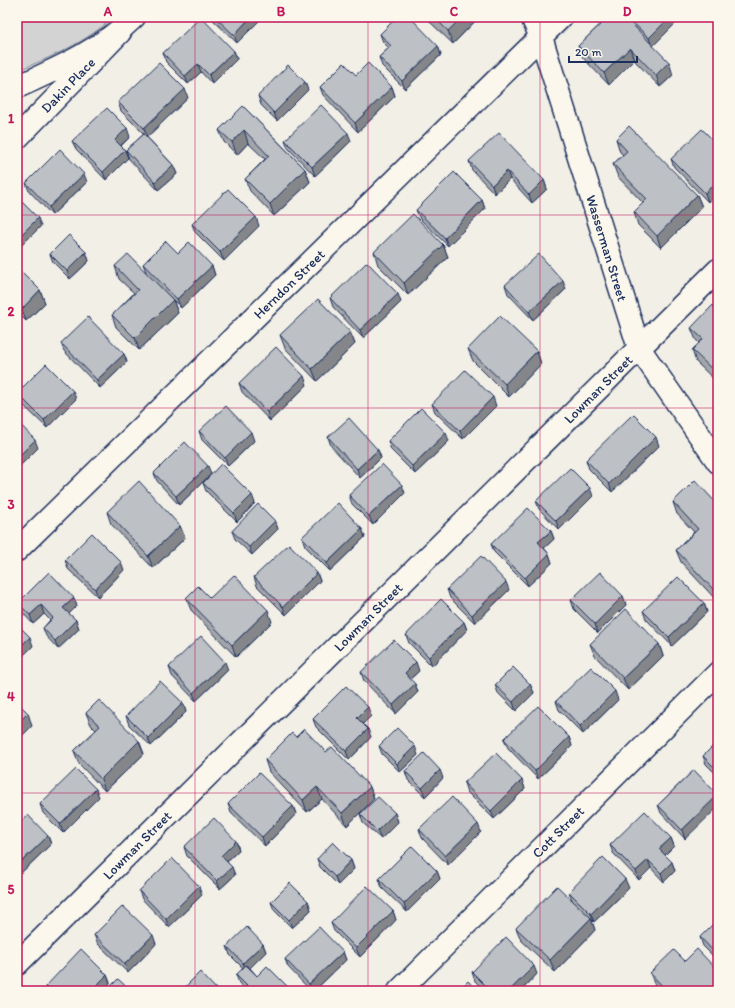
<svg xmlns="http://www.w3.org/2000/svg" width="735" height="1008" font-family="Itim,sans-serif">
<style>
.green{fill:#d2d3d2;stroke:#768198}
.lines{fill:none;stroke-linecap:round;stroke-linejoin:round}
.minor-casing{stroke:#1b2f5e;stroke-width:25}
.minor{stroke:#fbf7ec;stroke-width:22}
.wall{fill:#a3a5a9;stroke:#1b2f5e}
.shaded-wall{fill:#848689;stroke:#1b2f5e}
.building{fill:#bdc0c4;stroke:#1b2f5e}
.grid{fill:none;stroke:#c2185b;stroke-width:1;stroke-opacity:0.55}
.labels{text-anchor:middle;stroke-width:3;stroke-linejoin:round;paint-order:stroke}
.street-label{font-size:14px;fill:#1b2f5e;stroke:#fbf7ec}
.neatline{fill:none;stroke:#c2185b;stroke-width:1.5}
.grid-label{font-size:13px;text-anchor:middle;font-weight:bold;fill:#c2185b}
</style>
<rect width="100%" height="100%" fill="#f2efe6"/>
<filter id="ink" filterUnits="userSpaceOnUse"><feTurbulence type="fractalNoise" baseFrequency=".025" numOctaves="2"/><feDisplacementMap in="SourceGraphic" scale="8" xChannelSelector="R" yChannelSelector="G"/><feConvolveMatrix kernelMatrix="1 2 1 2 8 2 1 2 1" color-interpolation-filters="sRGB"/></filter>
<g filter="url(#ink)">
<path class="green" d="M17,17H113C86,43 51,57 17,71Z"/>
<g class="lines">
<g class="minor-casing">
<path id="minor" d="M532,17L541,37L639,348L718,462
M17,87C59,68 101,50 134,17
M17,138L120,32
M17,550L561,17
M17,964L718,270
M399,991L718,673"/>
</g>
<use href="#minor" class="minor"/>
</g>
<path class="wall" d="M210,17H263L237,43Z
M429,17H479L453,44L430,22Z
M608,17H682L653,46L673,75L660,87L634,60L609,85L583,58L578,46Z
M380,34L438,46L441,55L405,89L382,66L379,57L389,48L383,42Z
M234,51L237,59L212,84L201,72L188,84L166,62L163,53Z
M356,75L392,87L395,96L358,132L323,95L320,87Z
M308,90L277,121L261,105L258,96Z
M188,98L147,137L173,165L177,174L158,190L129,159L126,150L144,134L121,111L118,102Z
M243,106L305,169L310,182L274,216L250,191L245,179L265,159L248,143L237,155L224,142L219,130Z
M130,137L121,146L125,150L128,158L106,180L76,149L72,141Z
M616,139L697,195L702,207L661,248L638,225L634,212L643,203L618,177L613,164L623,155L620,152Z
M285,140L351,141L315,176L288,148Z
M718,145V192L708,202L674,167L671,159Z
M469,161L544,180L547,189L532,203L510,179L495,194L472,170Z
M87,182L52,215L29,191L26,183Z
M482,200L485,209L448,246L420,219L416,210Z
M192,224L259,226L224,261L195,232Z
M443,245L448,257L408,295L378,265L374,252Z
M86,252L89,261L70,279L53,262L50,254Z
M178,253L212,266L215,275L181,308L173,300L178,313L139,350L116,327L112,315L134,293L119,279L115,266L146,272L143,264Z
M17,267L40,290L45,303L26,321L17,312Z
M505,285L566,289L533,320L508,294Z
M330,298L401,302L363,338L333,307Z
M718,311V383L696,362L692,350L699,343L696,340L691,328Z
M350,332L355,344L317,381L285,348L280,335Z
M61,343L124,354L127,362L100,388L64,351Z
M468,349L537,351L541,364L509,397L473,361Z
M239,383L307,385L270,421L242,392Z
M17,393L76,399L47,428L20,402Z
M432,404L496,406L463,439L435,412Z
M199,431L254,441L228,466L202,440Z
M328,437L378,450L381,458L360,478L331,446Z
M388,441H449L415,474L391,450Z
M659,446L612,492L589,469L586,460Z
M154,473L211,474L179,505L157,481Z
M203,483L255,503L237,522L206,491Z
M405,493L373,525L352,504L349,495Z
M593,496L559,530L539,509L536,501Z
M673,502L718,505V602L681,562L676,550L694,532L677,514Z
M107,512L180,526L185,538L153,568L111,524Z
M275,521L278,529L252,555L235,539L232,531Z
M362,529L365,537L330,571L305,546L302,537Z
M551,531L554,539L544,548L549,554L552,563L528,586L494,552L491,544Z
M65,560L124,570L98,597L68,569Z
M317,573L320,581L286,615L257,586L254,577Z
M447,589L509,590L475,623L450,598Z
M623,596L626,605L598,633L574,609L571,600Z
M74,598L77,606L69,614L76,620L79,629L58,649L46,636L43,628L50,620L44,614L33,624L21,611L18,603Z
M186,598H210L272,622L236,657L191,610Z
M704,603L707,612L672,646L646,619L643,611Z
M464,622L467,630L432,666L409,643L406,635Z
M590,644H659L663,656L628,690L595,656Z
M169,667L228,670L196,701L172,676Z
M419,671L410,679L415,684L418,692L396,714L364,681L361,672Z
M530,684L534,693L516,711L498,693L495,685Z
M618,700L583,734L559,710L556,701Z
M183,703L186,712L151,746L129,725L126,716Z
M86,713L139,741L144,754L105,791L79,764L74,751L96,730L91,725Z
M371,716L363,724L371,737L349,760L316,727L313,719Z
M296,737L326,752L370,787L374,799L347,826L322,799L307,812L269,772L265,760Z
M569,737L572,746L538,779L508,748L504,739Z
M718,741V776L706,764L703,756Z
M379,746L418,755L400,772L382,754Z
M694,770L685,839L661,813L658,805Z
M405,771L443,778L425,797L408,780Z
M522,780L525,789L494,819L467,792L464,783Z
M99,797L63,833L43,813L40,804Z
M228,804L293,806L296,814L265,846L231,813Z
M395,813L398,822L381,839L363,823L360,814Z
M17,825L48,836L51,844L21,873L17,869Z
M419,829L481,832L448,865L422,838Z
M671,838L674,846L665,855L672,862L675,871L664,882L651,868L639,880L613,853L610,845Z
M236,841L239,850L227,861L235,875L220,889L187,856L184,847Z
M317,859L351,860L354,869L338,885L320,867Z
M437,871L440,879L407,912L382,888L379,879Z
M629,888L594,922L591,919L595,930L555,972L521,940L516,928L572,900L569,892Z
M139,891L202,895L169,927L142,899Z
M308,901L311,910L292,928L274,910L271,902Z
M393,911L396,920L360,957L334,931L331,923Z
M718,919V961L703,946L700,937Z
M94,935L156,944L128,973L98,944Z
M263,944L266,952L250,968L257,976L244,989L239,983L236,975L243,968L230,955L227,946Z
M343,952L346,960L314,991H311L288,967L285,959Z
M685,961L718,991H660L655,986L650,973Z
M472,972L537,974L521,991H485L475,981Z
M107,975L110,983L103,991H48L46,986Z"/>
<path class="shaded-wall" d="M251,17H263L237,43L234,35Z
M462,17H479L453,44L448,31Z
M670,17H682L652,47L649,38Z
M438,46L441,55L405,89L402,81Z
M630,48L634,60L609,85L604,73Z
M234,51L237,59L212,84L209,75Z
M669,62L673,75L660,87L656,75Z
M198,64L201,72L188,84L185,76Z
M305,82L308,90L277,121L274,113Z
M392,87L395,96L358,132L355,123Z
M185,89L188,98L147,137L144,128Z
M127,128L130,137L118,148L115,140Z
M244,130L248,143L237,155L232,142Z
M348,133L351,141L315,176L312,167Z
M125,150L128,158L106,180L103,172Z
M173,165L177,174L158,190L155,182Z
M305,169L310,182L274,216L270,204Z
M507,171L510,179L495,194L492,185Z
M84,174L87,182L52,215L49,207Z
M544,180L547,189L532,203L529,195Z
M718,180V192L708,202L705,193Z
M697,195L702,207L661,248L657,236Z
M482,200L485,209L448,246L445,238Z
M256,217L259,226L224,261L220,252Z
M38,218L41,226L17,250V239Z
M443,245L448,257L408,295L404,283Z
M86,252L89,261L70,279L67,271Z
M212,266L215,275L181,308L177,299Z
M563,281L566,289L533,320L529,312Z
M40,290L45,303L26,321L22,309Z
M398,294L401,302L363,338L360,330Z
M173,300L178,313L139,350L135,338Z
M350,332L355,344L317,381L312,369Z
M537,351L541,364L509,397L505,384Z
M124,354L127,362L100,388L97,380Z
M718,371V380L716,373Z
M304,376L307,385L270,421L267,412Z
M73,391L76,399L47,428L44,420Z
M493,397L496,406L463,439L460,431Z
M251,432L254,441L228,466L225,458Z
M446,433L449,441L415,474L412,466Z
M656,437L659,446L612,492L609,484Z
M35,440L38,448L17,469V458Z
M378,450L381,458L360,478L357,469Z
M208,466L211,474L179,505L176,496Z
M402,485L405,493L373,525L369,516Z
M590,488L593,496L559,530L556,521Z
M252,495L255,503L237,522L234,513Z
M275,521L278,529L252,555L249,547Z
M180,526L185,538L153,568L148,556Z
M362,529L365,537L330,571L327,563Z
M551,531L554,539L541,551L538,542Z
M549,554L552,563L528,586L525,578Z
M121,562L124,570L98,597L95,589Z
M317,573L320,581L286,615L283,607Z
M506,582L509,590L475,623L472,615Z
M718,587V601L714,590Z
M623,596L626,605L598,633L595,624Z
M74,598L77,606L67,616L63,608Z
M704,603L707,612L672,646L669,637Z
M41,605L44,614L33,624L30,615Z
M268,610L272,622L236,657L232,645Z
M76,620L79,629L58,649L55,641Z
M464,622L467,630L432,666L429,657Z
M30,637L33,646L17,662V650Z
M659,644L663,656L628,690L623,678Z
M225,662L228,670L196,701L193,693Z
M416,662L419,671L408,681L405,673Z
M415,684L418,692L396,714L393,705Z
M530,684L534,693L516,711L513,702Z
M615,691L618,700L583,734L580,726Z
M183,703L186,712L151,746L148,738Z
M368,707L371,716L360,727L357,718Z
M28,713L32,726L17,741V724Z
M368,729L371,737L349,760L346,751Z
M569,737L572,746L538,779L535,771Z
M139,741L144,754L105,791L101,779Z
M415,746L418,755L400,772L397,764Z
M440,770L443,778L425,797L422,788Z
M522,780L525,789L494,819L491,811Z
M317,787L322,799L307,812L303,800Z
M370,787L374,799L347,826L342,813Z
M96,789L99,797L63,833L60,824Z
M718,795V807L685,839L682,830Z
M293,806L296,814L265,846L262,837Z
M395,813L398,822L381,839L377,831Z
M478,824L481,832L448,865L445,856Z
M48,836L51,844L21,873L18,865Z
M671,838L674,846L663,857L659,849Z
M236,841L239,850L224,864L221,856Z
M351,860L354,869L338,885L335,877Z
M648,860L651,868L639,880L636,871Z
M672,862L675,871L664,882L661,873Z
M232,867L235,875L220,889L217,881Z
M437,871L440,879L407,912L404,904Z
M625,879L629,888L594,922L591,914Z
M199,886L202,895L169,927L166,919Z
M308,901L311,910L292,928L289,920Z
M393,911L396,920L360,957L356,948Z
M591,918L595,930L555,972L550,960Z
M153,935L156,944L128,973L125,964Z
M263,944L266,952L246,972L243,963Z
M343,952L346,960L314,991H312L309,984Z
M534,966L537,974L521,991H509Z
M107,975L110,983L103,991H91Z"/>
<path class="building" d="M201,17L234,51L209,75L198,64L185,76L163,53Z
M215,17H251L234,35Z
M397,17H410L438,46L402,81L379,57L391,46L380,34Z
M434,17H462L448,31Z
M608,17H625L669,62L656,75L630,48L604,73L578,46Z
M627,17H670L649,38Z
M159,63L185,89L144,128L118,102Z
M344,63L356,75L368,63L392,87L355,123L320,87Z
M288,65L305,82L274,113L258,96Z
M321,105L348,133L312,167L285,140Z
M243,106L305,169L270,204L245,179L269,156L244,130L232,142L219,130Z
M107,108L127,128L115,140L125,150L103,172L72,141Z
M629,126L697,195L657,236L634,212L647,199L613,164L627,151L616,139Z
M702,129L718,145V180L705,193L671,159Z
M499,133L544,180L529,195L507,171L492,185L469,161Z
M144,134L173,165L155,182L126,150Z
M60,149L84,174L49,207L26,183Z
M454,172L482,200L445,238L416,210Z
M228,189L256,217L220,252L192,224Z
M17,197L38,218L17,239Z
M413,214L443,245L404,283L374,252Z
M69,235L86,252L67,271L50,254Z
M166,241L178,253L189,242L212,266L177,299L143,264Z
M128,254L173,300L135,338L112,315L138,290L115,266Z
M539,254L563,281L529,312L505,285Z
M367,262L398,294L360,330L330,298Z
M17,267L40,290L22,309L17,304Z
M318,299L350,332L312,369L280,335Z
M713,305L718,311V371L716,373L692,350L703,339L691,328Z
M500,316L537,351L505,384L468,349Z
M88,317L124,354L97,380L61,343Z
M276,347L304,376L267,412L239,383Z
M46,364L73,391L44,420L17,393Z
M465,370L493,397L460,431L432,404Z
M226,406L251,432L225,458L199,431Z
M421,408L446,433L412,466L388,441Z
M633,414L656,437L609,484L586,460Z
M349,418L378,450L357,469L328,437Z
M17,421L35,440L17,458Z
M185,442L208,466L176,496L154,473Z
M221,464L252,495L234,513L203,483Z
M382,464L402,485L369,516L349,495Z
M570,468L590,488L556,521L536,501Z
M695,480L718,505V587L714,590L676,550L698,529L673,502Z
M139,481L180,526L148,556L107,512Z
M338,503L362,529L327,563L302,537Z
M258,504L275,521L249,547L232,531Z
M528,508L551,531L538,542L549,554L525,578L491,544Z
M92,533L121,562L95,589L65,560Z
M289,544L317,573L283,607L254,577Z
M481,556L506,582L472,615L447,589Z
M49,572L74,598L63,608L76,620L55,641L43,628L53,618L41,605L30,615L18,603Z
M600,572L623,596L595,624L571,600Z
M234,575L268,610L232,645L186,598L198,586L210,598Z
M678,577L704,603L669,637L643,611Z
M441,599L464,622L429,657L406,635Z
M626,609L659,644L623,678L590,644Z
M17,624L30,637L17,650Z
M201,636L225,662L193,693L169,667Z
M394,640L416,662L405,673L415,684L393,705L361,672Z
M513,667L530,684L513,702L495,685Z
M591,667L615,691L580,726L556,701Z
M160,681L183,703L148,738L126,716Z
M346,686L368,707L357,718L368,729L346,751L313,719Z
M99,700L139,741L101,779L74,751L100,726L86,713Z
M17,702L28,713L17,724Z
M538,706L569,737L535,771L504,739Z
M397,728L415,746L397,764L379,746Z
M304,729L326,752L332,747L370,787L342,813L317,787L303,800L265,760L292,733L296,737Z
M718,741V771L703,756Z
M424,753L440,770L422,788L405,771Z
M496,753L522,780L491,811L464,783Z
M76,769L96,789L60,824L40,804Z
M694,770L718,795L682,830L658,805Z
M259,773L293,806L262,837L228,804Z
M378,797L395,813L377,831L360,814Z
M452,797L478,824L445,856L419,829Z
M645,811L671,838L659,849L672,862L661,873L648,860L636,871L610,845Z
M28,815L48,836L18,865L17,864V825Z
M214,818L236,841L221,856L232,867L217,881L184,847Z
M333,842L351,860L335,877L317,859Z
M412,846L437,871L404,904L379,879Z
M603,857L625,879L591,914L569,892Z
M172,858L199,886L166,919L139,891Z
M290,883L308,901L289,920L271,902Z
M367,886L393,911L356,948L331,923Z
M557,886L591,918L550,960L516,928Z
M123,906L153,935L125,964L94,935Z
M718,919V956L700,937Z
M247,927L263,944L243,963L227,946Z
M319,927L343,952L309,984L285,959Z
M506,937L534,966L509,991H491L472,972Z
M81,949L107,975L91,991H51L46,986Z
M697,949L718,971V991H667L650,973L674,950L685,961Z
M246,965L257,976L267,966L292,991H241L247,986L236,975Z
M200,972L217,990L216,991H183L182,990Z
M118,979L131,991H106Z
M468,981L478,991H458Z"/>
</g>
<path class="grid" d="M195,17V991M368,17V991M540,17V991M17,215H718M17,408H718M17,600H718M17,793H718"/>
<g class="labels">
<g class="street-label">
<text transform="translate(68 85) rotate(-46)" y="5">Dakin Place</text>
<text transform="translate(607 248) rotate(73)" y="5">Wasserman Street</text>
<text transform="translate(289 284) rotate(-44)" y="5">Herndon Street</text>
<text transform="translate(598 389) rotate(-45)" y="5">Lowman Street</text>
<text transform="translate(368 617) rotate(-45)" y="5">Lowman Street</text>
<text transform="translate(558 832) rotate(-45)" y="5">Cott Street</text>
<text transform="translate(137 845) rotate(-45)" y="5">Lowman Street</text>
</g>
</g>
<rect width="735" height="1008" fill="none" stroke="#fbf7ec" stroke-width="44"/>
<path d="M569 56v6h68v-6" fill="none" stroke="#1b2f5e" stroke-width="2"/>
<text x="575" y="56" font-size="12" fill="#1b2f5e" stroke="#fbf7ec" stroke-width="3" paint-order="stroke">20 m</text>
<rect x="22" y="22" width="691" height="964" class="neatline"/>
<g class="grid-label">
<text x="108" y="16">A</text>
<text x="281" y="16">B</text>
<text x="454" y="16">C</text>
<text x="627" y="16">D</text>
<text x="11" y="123">1</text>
<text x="11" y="316">2</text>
<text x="11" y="509">3</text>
<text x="11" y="701">4</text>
<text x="11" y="894">5</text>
</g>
</svg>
